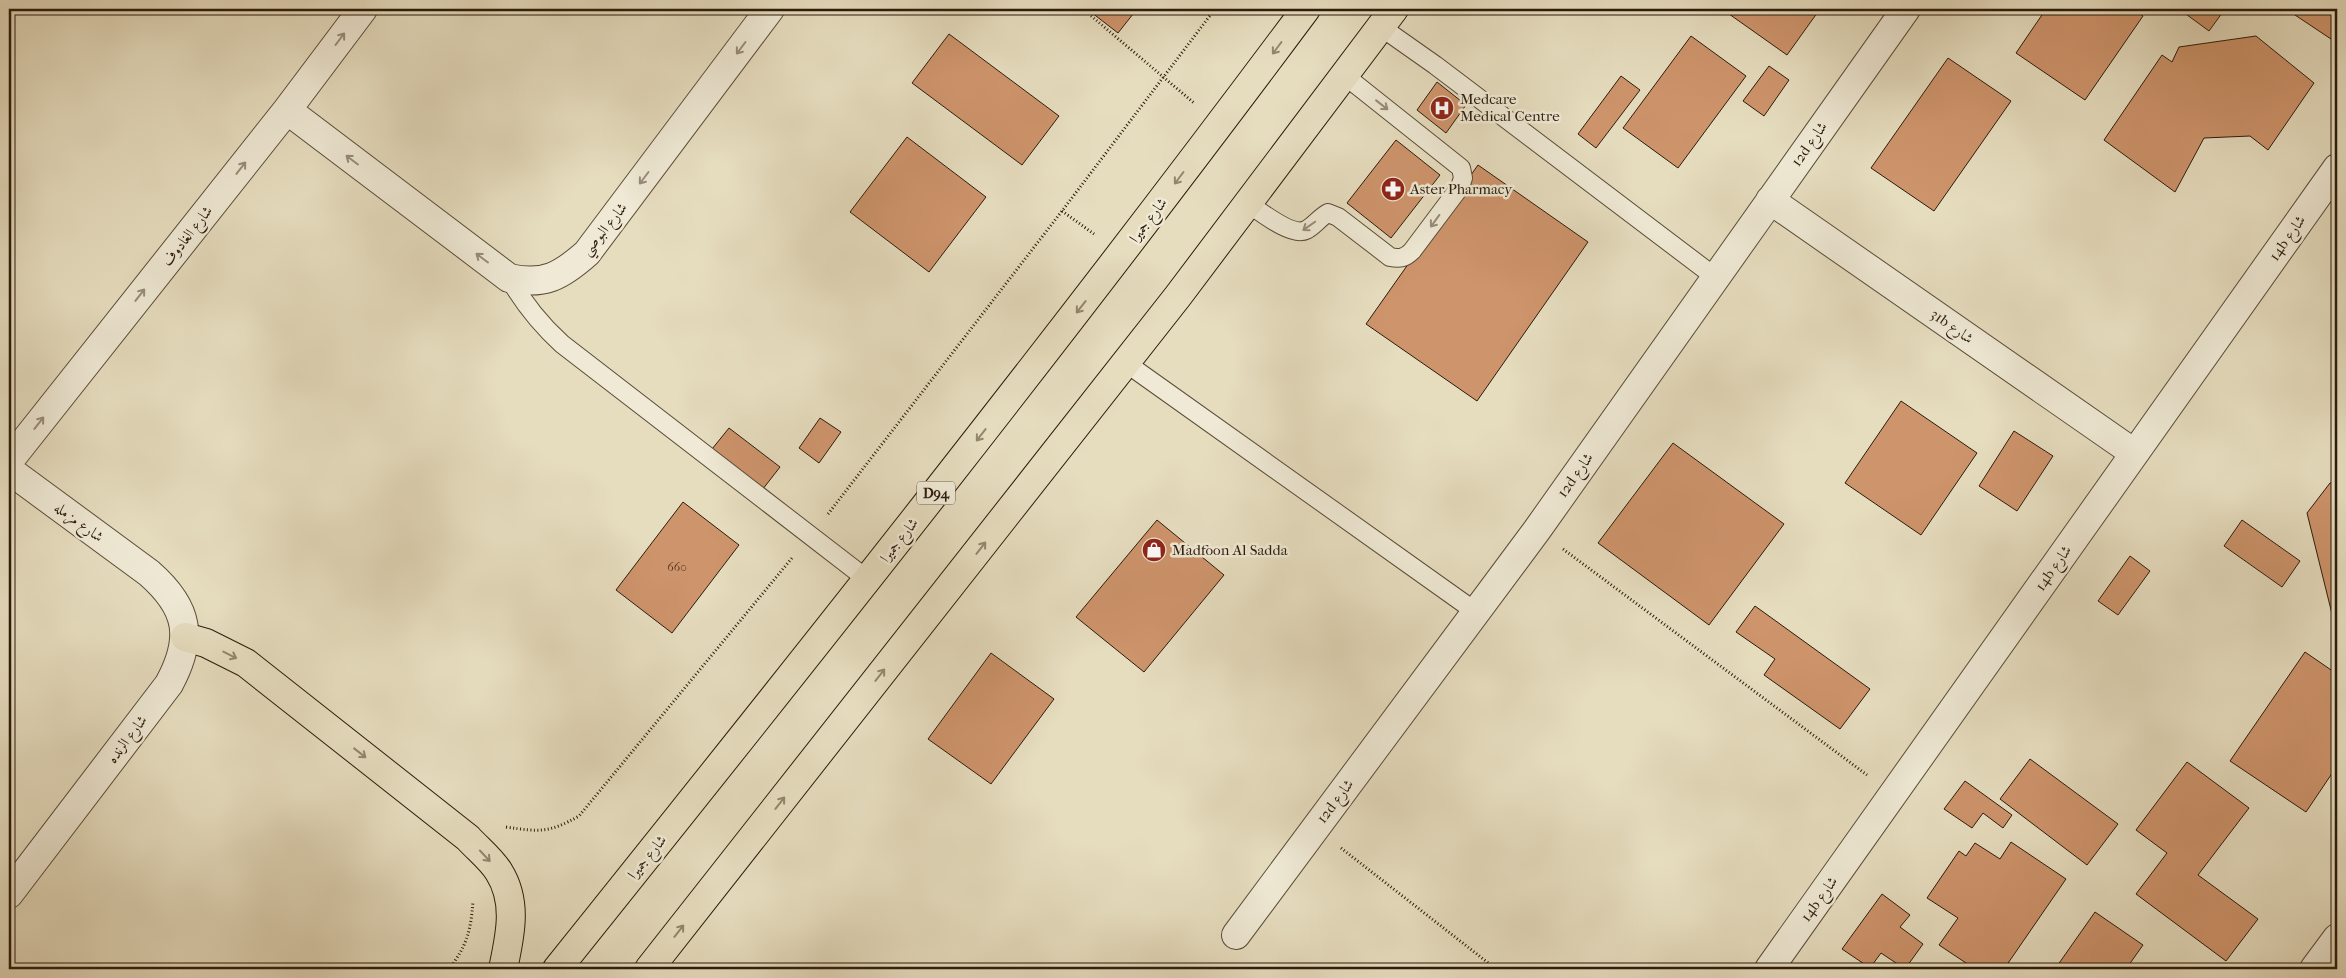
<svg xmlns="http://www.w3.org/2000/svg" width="2346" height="978" font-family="'IM FELL French Canon',Amiri,serif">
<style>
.building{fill:#ce946c;stroke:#2b1b0b}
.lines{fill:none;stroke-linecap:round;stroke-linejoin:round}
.lane-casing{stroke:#5a4c38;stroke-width:20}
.street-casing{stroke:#5a4c38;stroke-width:30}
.primary-casing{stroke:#2b1b0b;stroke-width:30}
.path{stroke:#2b1b0b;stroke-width:3;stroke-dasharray:1 2.5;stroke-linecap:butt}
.lane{stroke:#efe9d5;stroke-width:18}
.street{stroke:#efe9d5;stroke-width:28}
.primary{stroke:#e6ddbf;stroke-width:28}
.oneway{stroke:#978c7a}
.oneway2{stroke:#92866e}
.labels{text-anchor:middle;stroke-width:5;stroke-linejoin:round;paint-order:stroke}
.number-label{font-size:12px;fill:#543923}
.shield{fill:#efe9d5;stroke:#665948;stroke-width:1}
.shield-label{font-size:14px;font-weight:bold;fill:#2b1b0b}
.poi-label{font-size:15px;fill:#2b1b0b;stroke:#efe9d5;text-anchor:start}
.street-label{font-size:15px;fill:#2b1b0b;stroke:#efe9d5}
</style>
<rect width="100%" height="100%" fill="#e6ddbf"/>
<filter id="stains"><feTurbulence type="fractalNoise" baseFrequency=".004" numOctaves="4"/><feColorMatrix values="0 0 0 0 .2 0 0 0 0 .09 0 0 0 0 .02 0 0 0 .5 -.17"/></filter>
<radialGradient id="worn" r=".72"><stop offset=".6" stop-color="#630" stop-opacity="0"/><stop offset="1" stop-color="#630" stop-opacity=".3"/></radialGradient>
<path class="building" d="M1087,9H1137L1118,33Z
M1722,9H1820L1787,55Z
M2046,9H2133L2143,16L2085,100L2016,53Z
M2179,9H2225L2209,31Z
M2286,9H2337V36L2334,41Z
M949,34L1059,116L1022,165L912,83Z
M1691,36L1746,76L1678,168L1623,128Z
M2256,36L2314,83L2268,150L2250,136L2204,138L2175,192L2104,140L2162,55L2172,62L2179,47Z
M1948,58L2011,101L1934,211L1871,168Z
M1769,66L1789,80L1764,116L1743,101Z
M1621,76L1640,90L1596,148L1578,134Z
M1437,82L1466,105L1446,133L1417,110Z
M907,137L986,197L929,272L850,212Z
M1396,140L1440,175L1391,238L1347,203Z
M1478,165L1588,242L1477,401L1366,324Z
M1901,401L1977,453L1921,535L1845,483Z
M820,418L841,432L819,463L799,448Z
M729,428L780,467L759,494L708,454Z
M2014,431L2053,456L2017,511L1979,486Z
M1673,443L1784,524L1709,625L1598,543Z
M2330,483H2337V621L2334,622L2307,513Z
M683,502L739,545L672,633L616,590Z
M1157,520L1224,575L1144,672L1076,617Z
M2242,520L2300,561L2282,587L2224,546Z
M2130,556L2150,571L2118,615L2098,601Z
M1755,606L1870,689L1840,729L1764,675L1775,659L1736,632Z
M2305,652L2337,674V766L2306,812L2230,761Z
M991,653L1054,699L991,784L928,739Z
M2030,759L2118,824L2087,865L2000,799Z
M2187,762L2249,808L2198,875L2258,919L2226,961L2136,894L2167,853L2136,830Z
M1965,781L2012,815L2003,828L1983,813L1972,828L1944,809Z
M2011,842L2066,879L2004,969H1975L1939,945L1958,918L1927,898L1959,851L1966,856L1975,843L2000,859Z
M1882,894L1910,915L1900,927L1923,944L1905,969L1881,953L1870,968L1842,949Z
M2095,912L2143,945L2126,969H2055Z"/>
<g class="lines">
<g class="lane-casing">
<path id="lane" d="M1381,27L1435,65L1715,277
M1249,204C1261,212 1292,237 1306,230C1314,226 1319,218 1328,213L1338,217L1390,257C1400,259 1405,258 1412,251L1460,187L1463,178L1461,168L1344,75
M509,278C524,304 540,324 562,344L868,580
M1126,363L1476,612"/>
</g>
<g class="street-casing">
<path id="street" d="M287,110L509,278C544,286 561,276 587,253L770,9
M1770,200L2134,453
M9,461L287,110L363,9
M9,470L149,573C189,608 194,638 169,684L9,894
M1236,935L1537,530L1906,9
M1769,969L2337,168
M2314,969L2337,938"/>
</g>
<g class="primary-casing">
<path id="primary" d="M185,637L206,643L246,663L468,838C478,849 492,860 499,872C518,902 510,936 503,969
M557,969C811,652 1063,335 1306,9
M649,969L1178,296L1394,9"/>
</g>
<path class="path" d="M1083,9L1194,103
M1062,211L1094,234
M828,514L1062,211L1215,9
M1563,549L1867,775
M506,827C540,832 549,833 579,816L792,558
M1341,848L1496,969
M449,969C467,946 471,930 473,901"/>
<use href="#lane" class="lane"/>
<use href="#street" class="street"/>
<use href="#primary" class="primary"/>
</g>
<defs><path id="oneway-shaft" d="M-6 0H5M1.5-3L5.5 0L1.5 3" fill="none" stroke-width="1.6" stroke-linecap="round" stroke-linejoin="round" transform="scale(1.25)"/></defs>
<g class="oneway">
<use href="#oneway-shaft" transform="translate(340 39) rotate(-53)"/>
<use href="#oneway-shaft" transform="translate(741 48) rotate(127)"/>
<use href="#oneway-shaft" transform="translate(1382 105) rotate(38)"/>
<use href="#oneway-shaft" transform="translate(352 160) rotate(-143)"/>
<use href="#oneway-shaft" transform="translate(241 168) rotate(-52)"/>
<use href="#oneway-shaft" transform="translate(644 178) rotate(127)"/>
<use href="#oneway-shaft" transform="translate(1435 221) rotate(126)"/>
<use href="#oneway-shaft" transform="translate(1309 226) rotate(145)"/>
<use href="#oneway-shaft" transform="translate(482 258) rotate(-143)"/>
<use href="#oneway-shaft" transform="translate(140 295) rotate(-52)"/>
<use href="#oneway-shaft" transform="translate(39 423) rotate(-52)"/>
</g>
<g class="oneway2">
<use href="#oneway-shaft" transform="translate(1277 48) rotate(127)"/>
<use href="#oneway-shaft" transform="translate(1179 178) rotate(127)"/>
<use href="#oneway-shaft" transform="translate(1081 307) rotate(128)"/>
<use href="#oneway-shaft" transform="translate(981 435) rotate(128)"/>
<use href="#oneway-shaft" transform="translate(981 548) rotate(-52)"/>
<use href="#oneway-shaft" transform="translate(230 655) rotate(27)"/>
<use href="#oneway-shaft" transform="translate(880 675) rotate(-52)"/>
<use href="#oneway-shaft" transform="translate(360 753) rotate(38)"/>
<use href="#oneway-shaft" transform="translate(780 803) rotate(-52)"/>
<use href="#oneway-shaft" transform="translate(485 856) rotate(47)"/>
<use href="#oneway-shaft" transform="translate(679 931) rotate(-52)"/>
</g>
<defs>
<g id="hospital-disc" transform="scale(1.25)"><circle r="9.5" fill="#8f2418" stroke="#efe9d5"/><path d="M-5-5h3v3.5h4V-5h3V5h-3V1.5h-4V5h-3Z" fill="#fff"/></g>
<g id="pharmacy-disc" transform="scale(1.25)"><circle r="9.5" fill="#8f2418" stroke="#efe9d5"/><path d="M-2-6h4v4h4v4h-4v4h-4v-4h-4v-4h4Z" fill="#fff"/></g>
<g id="shop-disc" transform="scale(1.25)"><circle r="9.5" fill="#8f2418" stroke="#efe9d5"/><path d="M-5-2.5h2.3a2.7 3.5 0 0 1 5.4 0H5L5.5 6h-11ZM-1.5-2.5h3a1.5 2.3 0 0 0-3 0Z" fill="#fff"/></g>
</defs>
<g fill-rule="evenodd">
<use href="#hospital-disc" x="1442" y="108"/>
<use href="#pharmacy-disc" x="1393" y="189"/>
<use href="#shop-disc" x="1154" y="550"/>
</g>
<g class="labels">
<g class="number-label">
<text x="677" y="571">660</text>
</g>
<rect class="shield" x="917" y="481.5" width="38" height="23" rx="4"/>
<g class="shield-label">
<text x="936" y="498">D94</text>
</g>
<g class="poi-label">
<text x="1460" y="104">Medcare<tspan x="1460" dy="17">Medical Centre</tspan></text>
<text x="1410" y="194">Aster Pharmacy</text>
<text x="1172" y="555">Madfoon Al Sadda</text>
</g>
<g class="street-label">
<text transform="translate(1809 144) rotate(-55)" y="5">12d شارع</text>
<text transform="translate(1148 220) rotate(-53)" y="5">شارع جميرا</text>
<text transform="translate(604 229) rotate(-51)" y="5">شارع البوصي</text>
<text transform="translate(187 236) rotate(-52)" y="5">شارع الغادوف</text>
<text transform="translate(2287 238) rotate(-55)" y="5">14b شارع</text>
<text transform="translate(1952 326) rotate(35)" y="5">31b شارع</text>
<text transform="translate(1575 475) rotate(-55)" y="5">12d شارع</text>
<text transform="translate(79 522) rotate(36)" y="5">شارع مزمله</text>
<text transform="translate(899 540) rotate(-52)" y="5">شارع جميرا</text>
<text transform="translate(2053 568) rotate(-55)" y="5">14b شارع</text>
<text transform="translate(127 739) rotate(-53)" y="5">شارع الرنده</text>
<text transform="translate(1335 801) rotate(-53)" y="5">12d شارع</text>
<text transform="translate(647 857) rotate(-51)" y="5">شارع جميرا</text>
<text transform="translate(1819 899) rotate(-54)" y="5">14b شارع</text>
</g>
</g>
<rect width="2346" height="978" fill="none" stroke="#e6ddbf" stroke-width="30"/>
<rect x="10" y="10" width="2326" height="958" fill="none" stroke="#2b1b0b" stroke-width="2.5"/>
<rect x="15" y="15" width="2316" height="948" fill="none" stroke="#2b1b0b"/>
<rect width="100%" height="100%" filter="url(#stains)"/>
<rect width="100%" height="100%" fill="url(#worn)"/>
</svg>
